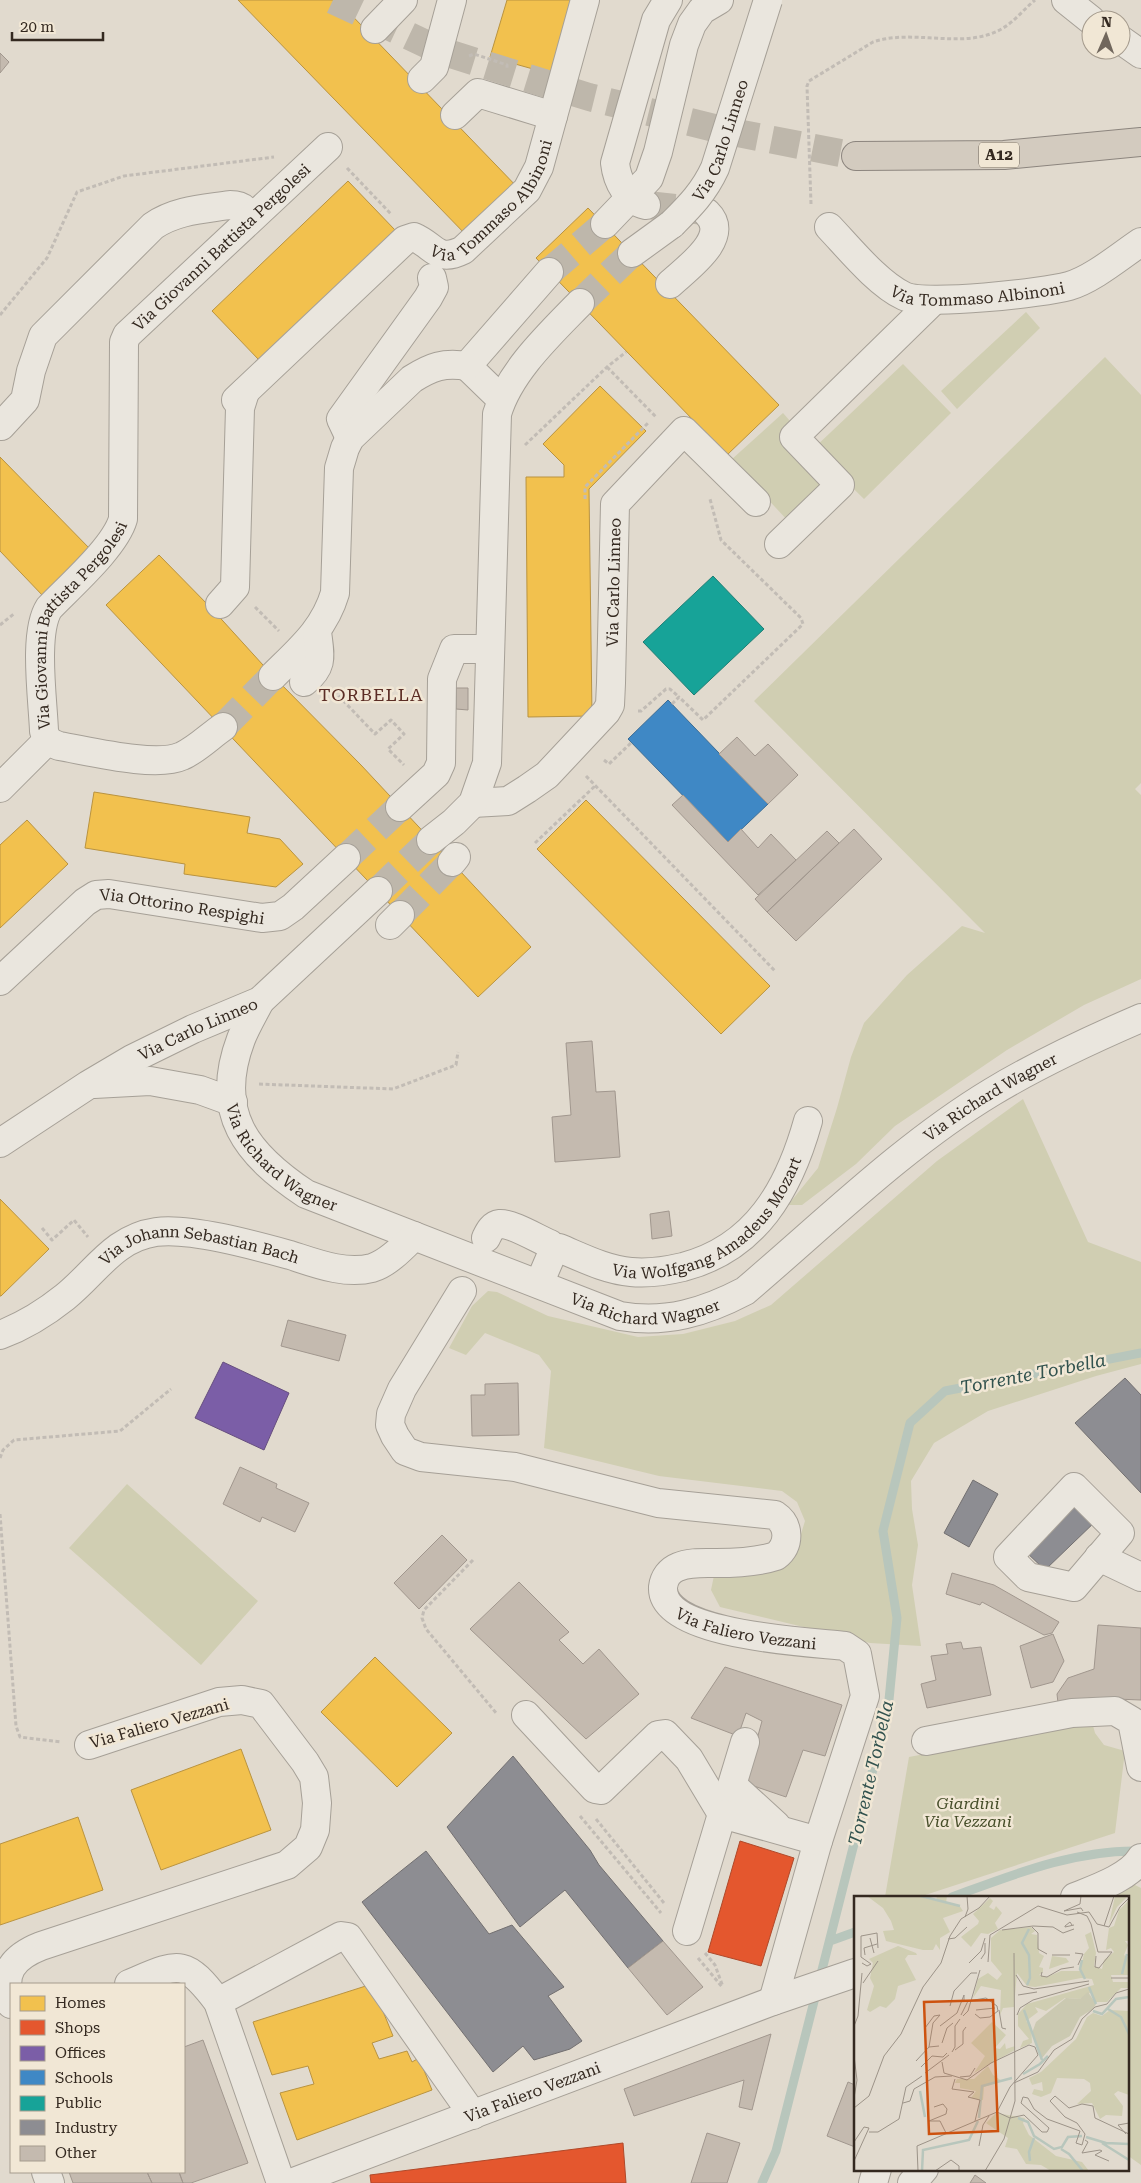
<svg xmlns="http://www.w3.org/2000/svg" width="1141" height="2183" font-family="'Roboto Serif',serif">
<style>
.green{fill:#d0ceb2}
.homes{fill:#f2c14e;stroke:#b99340}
.shops{fill:#e4572e;stroke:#af492a}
.offices{fill:#7b5ea7;stroke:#664e7e}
.schools{fill:#3f88c5;stroke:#3c6c94}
.public{fill:#17a398;stroke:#207e74}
.industry{fill:#8d8d92;stroke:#726f70}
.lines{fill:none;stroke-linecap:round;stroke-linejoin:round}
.stream{stroke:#b8c6bc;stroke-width:9}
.building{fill:#c4baaf;stroke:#a1978e}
.minor-tunnel{stroke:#beb7ab;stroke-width:28;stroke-dasharray:28 14;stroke-linecap:butt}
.highway-tunnel{stroke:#beb7ab;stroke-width:28;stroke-dasharray:28 14;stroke-linecap:butt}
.minor-casing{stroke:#a6a097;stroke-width:30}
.highway-casing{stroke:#8c857e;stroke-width:30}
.path{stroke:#c2bcb5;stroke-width:3;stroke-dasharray:4 2.5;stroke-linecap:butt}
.minor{stroke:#eae6de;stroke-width:28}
.highway{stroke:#d3cbbf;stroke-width:28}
.minor-bridge-casing{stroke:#a6a097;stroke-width:30;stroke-linecap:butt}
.minor-bridge{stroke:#eae6de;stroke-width:28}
.labels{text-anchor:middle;stroke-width:5;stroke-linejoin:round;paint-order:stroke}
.shield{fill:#f1e7d5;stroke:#6d6256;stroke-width:1}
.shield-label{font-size:15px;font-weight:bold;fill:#342920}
.street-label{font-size:16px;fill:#342920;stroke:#f1e7d5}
.park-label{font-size:16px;font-style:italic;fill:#464e29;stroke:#f1e7d5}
.neighbourhood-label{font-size:18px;letter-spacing:1px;fill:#5b2d25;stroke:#f1e7d5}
.water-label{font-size:18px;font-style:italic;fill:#31524e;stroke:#f1e7d5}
.inset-river{fill:none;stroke:#b8c6bc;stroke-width:2.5}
.inset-road{fill:none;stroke:#9c9388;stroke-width:1}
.view{fill:#cd520f;fill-opacity:0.15;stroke:#cd520f;stroke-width:2.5}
.inset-edge{fill:none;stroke:#342920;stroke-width:2.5}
</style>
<rect width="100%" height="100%" fill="#e1dace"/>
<path class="green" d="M1026,312L1040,328L957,409L941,391Z
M1105,357L1141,395V783L1135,789L1141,795V979L1084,1005L1007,1050L895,1126L856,1164L802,1205H788L818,1168L837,1108L851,1057L864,1023L907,975L962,926L985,933L754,701Z
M903,364L951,413L864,499L813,449Z
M783,413L797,429L831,484L790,523L731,460Z
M1023,1099L1088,1242L1141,1262V1364L1096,1376L988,1411L934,1443L911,1481L912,1509L918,1545L912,1585L921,1646L870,1643L720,1607L711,1590L715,1571L774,1568L793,1560L805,1521L797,1502L782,1491L659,1476L544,1448L551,1371L539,1355L485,1333L466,1355L449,1348L472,1306L488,1291L497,1292L548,1316L638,1337L683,1334L735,1321L771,1305L937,1161Z
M127,1484L258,1601L201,1665L69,1548Z
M1092,1722L1095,1733L1104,1745L1125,1751L1115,1833L919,1897H885L909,1757Z
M1129,1882L1141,1888V2165L1127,2155V1897H1103Z"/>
<path class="homes" d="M238,0H337L520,190L469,238Z
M507,0H573L551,74L490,57Z
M348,181L395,230L259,360L212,311Z
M588,208L779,405L727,455L536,258Z
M600,386L646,431L589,489L592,716L528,717L526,477H564V465L543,444Z
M0,457L92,551L44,597L0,551Z
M159,555L213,610L273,676L361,765L531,947L478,997L106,605Z
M94,792L250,817L247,833L280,839L303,864L276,887L184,874L185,864L85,848Z
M586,800L770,986L721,1034L537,849Z
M27,820L68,864L0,928V845Z
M0,1199L49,1249L1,1296H0Z
M375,1657L452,1733L397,1787L321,1712Z
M241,1749L271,1830L161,1870L131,1790Z
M78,1817L103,1890L0,1925V1844Z
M372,1984L393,2036L372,2043L379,2059L407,2051L412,2062L419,2058L432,2090L297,2140L280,2093L314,2084L308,2066L272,2075L253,2022Z"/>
<path class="shops" d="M740,1841L794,1858L761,1966L708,1952Z
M623,2143L626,2183H371L370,2175Z"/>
<path class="offices" d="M223,1362L289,1393L264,1450L195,1418Z"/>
<path class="schools" d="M668,700L768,804L728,842L628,739Z"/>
<path class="public" d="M713,576L764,629L694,695L643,642Z"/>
<path class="industry" d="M1125,1378L1141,1395V1493L1075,1423Z
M973,1480L998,1494L969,1547L944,1533Z
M1079,1499L1098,1519L1045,1570L1025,1551Z
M513,1756L590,1850L599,1865L663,1941L628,1968L565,1890L520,1927L447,1827Z
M426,1851L489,1934L512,1925L564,1987L548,1996L582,2041L570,2049L534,2060L523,2046L493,2072L362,1902Z"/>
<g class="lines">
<path class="stream" d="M952,1897C1012,1875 1076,1849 1141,1851
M830,1941L855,1932
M762,2183L776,2151L888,1710L897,1618L883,1531L910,1423L945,1391L1141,1353"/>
</g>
<path class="building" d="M0,53L9,62L0,73Z
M456,688H468V710L456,709Z
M737,737L755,756L768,744L798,775L768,804L719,754Z
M683,795L728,842L741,829L758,848L771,834L796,860L758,895L672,805Z
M854,829L882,859L796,941L767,912Z
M827,831L839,843L767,912L755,899Z
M592,1041L596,1092L615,1091L620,1157L555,1162L552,1117L571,1115L566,1043Z
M669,1211L672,1236L652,1239L650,1214Z
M288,1320L346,1335L339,1361L281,1346Z
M518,1383L519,1435L472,1436L471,1395H485V1384Z
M240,1467L277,1484L276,1488L309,1503L295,1532L262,1517L260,1522L223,1504Z
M442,1535L467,1560L419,1609L394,1583Z
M952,1573L994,1585L1059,1622L1052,1633L1044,1635L982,1602L980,1605L946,1594Z
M519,1582L569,1632L559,1640L583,1664L599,1649L639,1694L586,1739L470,1629Z
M1098,1625L1141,1628V1700L1091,1698L1058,1703L1057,1694L1068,1678L1094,1669Z
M1053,1634L1064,1661L1053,1682L1031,1688L1020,1646Z
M961,1642L963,1649L981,1647L991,1695L927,1708L921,1684L936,1680L931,1656L948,1654L946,1644Z
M725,1667L842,1705L825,1756L803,1750L786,1797L745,1783L762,1721L746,1713L738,1736L691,1718Z
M663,1941L703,1987L667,2015L628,1968Z
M771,2034L752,2110L739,2107L744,2080L634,2116L624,2089Z
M203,2040L248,2163L191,2183H183L179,2172H184V2047Z
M848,2082L855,2085V2147L827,2136Z
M707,2133L740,2143L727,2183H691Z
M69,2172H147L152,2183H73Z
M147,2172H179L183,2183H152Z
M975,2175L986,2183H970Z"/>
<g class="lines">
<path class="minor-tunnel" d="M647,205L705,211
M549,272L605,224
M580,303L632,253
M223,727L273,676
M346,858L400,807
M378,891L431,840
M400,915L452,862"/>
<path class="highway-tunnel" d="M333,0L441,51L589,97L722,130L856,156"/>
<g class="minor-casing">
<g id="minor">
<path d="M1066,0L1091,20"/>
<path d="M375,29L403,0"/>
<path d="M1121,40L1141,54"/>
<path d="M422,79L434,67L452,0"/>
<path d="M455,115L478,93L553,116"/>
<path d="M646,205C627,201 617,181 615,163L656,20L668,0"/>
<path d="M605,224L649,178L658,152L684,45L692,24L702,10L719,0"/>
<path id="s1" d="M829,227C849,248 878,284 904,296C925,306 1044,293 1069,286C1093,279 1120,256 1141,242"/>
<path d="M632,253L672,224"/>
<path d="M670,284C687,268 732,237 707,213"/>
<path d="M501,399L467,366L549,272"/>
<path id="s2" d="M236,400L405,240L414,237C435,246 437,263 463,250L527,190L539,167L585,0"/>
<path d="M1,426L25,400L31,371L43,336L153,226C176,210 204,209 230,205C243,205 248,210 247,222"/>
<path d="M350,438L341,419L428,298L434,287L432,278"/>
<path d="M779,544L840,485L794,437L933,301"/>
<path d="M220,604L235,587L240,408L245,392"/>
<path d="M273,676C299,650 324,630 335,593L339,468L345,448L350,438L412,379C431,367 444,362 467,366"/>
<path d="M304,682C324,666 320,656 317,632"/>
<path id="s3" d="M47,741L44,731C43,701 33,633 49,608C70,586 115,547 123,519L124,342L127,335L328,147"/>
<path d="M0,788L47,741L59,746C89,751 156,768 182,756C196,750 210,736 223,727"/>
<path id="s4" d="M473,803L508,801L527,789L547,775L606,712L610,705L611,683L615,504L684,431L756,502"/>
<path d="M400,807L436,774L441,763L442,679L454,649H489"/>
<path d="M431,840L454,822L473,803L487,763L497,414C509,372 550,334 580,303"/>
<path d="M452,862L456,857"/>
<path d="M390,925L400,915"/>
<path id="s5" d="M0,981L85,902L96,895L109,894L262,918L280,916L293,907L346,858"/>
<path id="s6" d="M260,1001C254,1013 246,1026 241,1039C213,1113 246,1154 306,1194L620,1316C666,1324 705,1312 745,1291C824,1224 904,1145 992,1092C1040,1063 1090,1040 1141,1018"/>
<path d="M94,1084L150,1081L200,1090L233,1102"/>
<path id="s7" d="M0,1143L88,1085L132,1059L193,1029L260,1001L378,891"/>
<path d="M486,1238C489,1232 492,1225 500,1224C511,1223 538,1239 550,1244L554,1249"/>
<path id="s8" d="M539,1284L554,1249L559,1248C581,1257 606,1270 631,1272C649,1274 666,1271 683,1267C756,1248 789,1189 808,1121"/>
<path id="s9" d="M462,1291L402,1389L391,1414L390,1425L395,1436L405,1451L421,1457L515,1467L658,1503L775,1515C790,1525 790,1545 776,1556C758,1562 736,1563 716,1563C704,1563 689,1562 678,1567C670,1570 664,1578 663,1587C660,1636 811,1642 845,1646L857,1654L865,1696L818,1841L773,2001"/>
<path id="s10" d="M0,1335C24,1326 45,1313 65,1297C96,1272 114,1238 156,1232C189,1227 257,1246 290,1255C315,1263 345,1275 372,1268C388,1263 402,1248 414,1236"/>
<path d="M1074,1487L1120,1533L1074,1587L1028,1577L1008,1557Z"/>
<path d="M1099,1557L1141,1577"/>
<path d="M526,1715L595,1789L601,1790L658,1735L665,1734L689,1759L722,1814"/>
<path d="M926,1741L1072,1713L1115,1711L1132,1721L1141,1767"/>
<path d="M745,1742L732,1785L776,1825"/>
<path d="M1075,1897C1095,1889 1130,1877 1141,1858"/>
<path d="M687,1931L722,1814L818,1841"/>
<path d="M129,1984C179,1963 184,1957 218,2002L281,2183"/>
<path d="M218,2002L341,1936L348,1937L473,2115"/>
<path d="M11,2004C0,1973 13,1957 41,1946L287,1865L308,1847L315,1830L317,1803L314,1777L305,1762L261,1704L242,1700L219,1702L89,1745"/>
<path d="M46,2172L50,2183"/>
<path id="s11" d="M291,2183L773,2001L855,1973"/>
<path d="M873,2183L877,2169"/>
<path d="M912,2183L924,2169"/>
</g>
</g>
<g class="highway-casing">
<path id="highway" d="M856,156L1004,155L1141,142"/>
</g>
<path class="path" d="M469,56L474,54L507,65V70
M347,168L391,214
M811,204L807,86L809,81L873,42C914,28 966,51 1003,28C1015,21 1024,9 1035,0
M0,315L47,258L77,192L124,176L274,157
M607,367L657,418
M525,445L607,367L626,352
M585,499V487L648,423
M255,607L279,631
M0,625L15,613
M334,691L375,734L391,720L404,734L388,749L404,765
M672,704L679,697L703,720L803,624L801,618L721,540L710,499
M638,711H641L666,689H670L679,697
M604,760L609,764L632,742
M586,776L775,971
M535,843L595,786
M259,1084L393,1089L456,1065L458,1052
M42,1228L52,1240L74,1220L88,1237
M0,1458L3,1450L14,1440L120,1431L171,1389
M0,1514L16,1726L20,1737L61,1742
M473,1560L424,1610L422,1618L426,1629L497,1714
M580,1816L661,1913
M596,1819L664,1903
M705,1953L715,1965L723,1987
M698,1958L723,1988"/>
<use href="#minor" class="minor"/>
<use href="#highway" class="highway"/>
<g class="minor-bridge-casing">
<g id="minor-bridge">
<path id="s12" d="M672,224C690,206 704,192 715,168L768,0"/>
</g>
</g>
<use href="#minor-bridge" class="minor-bridge"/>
</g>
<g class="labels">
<rect class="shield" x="979" y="142.5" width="40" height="25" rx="4"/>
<g class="shield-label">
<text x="999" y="160">A12</text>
</g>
<g class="street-label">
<text dy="6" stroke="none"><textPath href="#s12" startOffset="99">Via Carlo Linneo</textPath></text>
<text dy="6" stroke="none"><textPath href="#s2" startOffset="351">Via Tommaso Albinoni</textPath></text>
<text dy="6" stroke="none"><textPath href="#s3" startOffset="565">Via Giovanni Battista Pergolesi</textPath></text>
<text dy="6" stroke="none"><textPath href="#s1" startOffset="176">Via Tommaso Albinoni</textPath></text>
<text dy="6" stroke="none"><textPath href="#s4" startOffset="299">Via Carlo Linneo</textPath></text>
<text dy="6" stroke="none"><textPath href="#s3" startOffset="130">Via Giovanni Battista Pergolesi</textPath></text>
<text dy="6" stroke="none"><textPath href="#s5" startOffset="216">Via Ottorino Respighi</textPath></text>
<text dy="6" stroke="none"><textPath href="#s7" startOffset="229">Via Carlo Linneo</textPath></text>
<text dy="6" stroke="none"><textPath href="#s6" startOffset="1009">Via Richard Wagner</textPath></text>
<text dy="6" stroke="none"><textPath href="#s6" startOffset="185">Via Richard Wagner</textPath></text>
<text dy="6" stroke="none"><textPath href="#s8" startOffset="218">Via Wolfgang Amadeus Mozart</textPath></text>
<text dy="6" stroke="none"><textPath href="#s10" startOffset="231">Via Johann Sebastian Bach</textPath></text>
<text dy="6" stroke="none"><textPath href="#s6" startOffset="590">Via Richard Wagner</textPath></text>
<text dy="6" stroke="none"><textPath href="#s9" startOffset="835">Via Faliero Vezzani</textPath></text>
<text transform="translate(159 1723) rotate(-16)" y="6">Via Faliero Vezzani</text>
<text dy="6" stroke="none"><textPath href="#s11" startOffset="258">Via Faliero Vezzani</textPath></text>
</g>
<g class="park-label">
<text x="968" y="1809">Giardini<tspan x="968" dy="18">Via Vezzani</tspan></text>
</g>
<g class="neighbourhood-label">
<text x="371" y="701">TORBELLA</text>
</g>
<g class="water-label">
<text transform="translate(1033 1374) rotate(-11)" y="6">Torrente Torbella</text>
<text transform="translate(871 1773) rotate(-77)" y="6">Torrente Torbella</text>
</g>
</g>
<g transform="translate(854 1896)">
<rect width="275" height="275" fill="#e1dace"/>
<path d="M13,0H74L82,5L83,0H93L92,7L105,9L109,15L89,22L96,36L86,42V54L82,48L79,54H69L32,45L29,35L40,34L37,25L29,12ZM261,0H274L263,11L255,28ZM136,2L139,5L135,11L140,14L142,10L148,17L141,27L144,33L134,38L127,37L117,51L107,41L124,28L125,25L119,18ZM275,4V45H271L274,49L270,59L275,62V79H257L259,86H275V92H267L253,106H241L237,96L226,103L211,102L192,115L181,111L184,116L172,125L177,129L178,147L166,152L169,145L175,143L164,130V118L173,108L240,89L238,83L227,82L181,91L173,90L163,77L160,111L149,112L146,119L147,94L127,90L119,102L124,83L134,77L143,84L148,78L137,65V42L146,34L177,31L181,35L177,38L183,39L185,57L190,60L185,71L189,72V76L185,79L193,81L207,75H226L230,58L235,52L231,39L237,36L242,57L240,70L248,73L250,64L260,56L257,52L252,54L255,32L260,30L265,14ZM44,50L62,57L63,59H54L51,63L62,84L44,90L41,103L32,112L26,110L16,116L13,114L20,90L16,82L19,67L15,63ZM198,60L212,62L215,66L195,73ZM256,114L275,115V199L264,195L260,198L269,210L268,220L252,219L246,223L238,207L223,208L237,195L236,187L230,183L203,182L197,197L187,201L178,198L180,193L189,195L188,186L178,189L175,182L187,176L222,143L233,121L239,117L248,120ZM138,126L152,139L141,152L146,153L151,147L152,153L161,150V154L120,177L131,160L117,147ZM134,170L139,179L148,185L130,191L129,204L117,202L122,195L106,192V187H101L103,183H120ZM142,217L171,222L169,227L175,239L202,260L228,266L235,275H197L187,269L172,268L163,253L151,251L154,242L132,227Z" fill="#d0ceb2"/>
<path d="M234,96L242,108L239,113L226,121L216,140L198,150L188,162L178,137L182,126L212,102L226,103Z" fill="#cbc9b1"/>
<path class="inset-river" d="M67,0L106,10M228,64L226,73L231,83M268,78L273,58M173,89L176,82L175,59L168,47L175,33M235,91L242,108M254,113L267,121L275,138M170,114L188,164M239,115L248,118L262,103L275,101M169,178L186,168L194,160M66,195L71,221M125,222L128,190L158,182M164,222L174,226L180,240L200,253L208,251L214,241L228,240M232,241L252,247L275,248M248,247L275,264M207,253L215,258L229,275M176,265L175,256L180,242M68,275L69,254L115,244L124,225"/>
<path class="inset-road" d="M227,0L226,8L210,15L227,12L229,15M223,16L233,20L237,28L244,56H258L245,72L241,71L242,60M111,21L114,13L113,0M218,29L216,26L211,30V31L220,29M250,30L260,0M178,31L184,37V53L193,58M148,34L179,30L199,31L209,37L220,33M16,42L20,57M94,43L101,42L113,31M221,57L229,58L224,69M11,59L10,52L23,48M198,59H216M127,63L131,57V47M134,66L136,39L184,10L213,19L235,16L243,28L255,31L266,11L275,2M8,67L13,70L17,68L7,61V40L23,37L24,52M115,67L127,55L131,42M188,76L187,80L193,81L207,73L220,71M162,79L169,90L180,93L235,85M257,82H275M9,87L24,65M164,99L183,96M96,110L100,95L117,77H123M122,114L141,112M145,114L148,132L152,133M107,119L114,105L132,102L143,110L144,115L136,121L126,122L121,118M163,119L166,112L179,104L235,88M109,120L114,115L126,74M0,130L4,120L8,77M86,130L103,117L110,99V106M71,132L80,120L86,119M88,147L93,132L99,127M75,151L79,127L86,119M101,154L109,148V135L112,131M98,156L101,151V130L106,123M0,160L3,184L0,202M62,165L75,151L85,150M67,171L78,160L89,161L93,157M71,177L95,159M106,181L116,180L121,172M101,183L98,193L120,196L114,201L126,204L121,225M160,187L184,176L200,154L218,143L228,123L241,111L253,108L262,97L275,93M49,207L56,205L60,193L81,181L98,180M80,211L89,208L93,213L92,218L75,225H86L92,237M0,212L15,200L30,160L47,138L69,91L87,67L96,40L107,23L125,12L136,0M143,216L156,222L170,219L188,236H193L195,232L167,207L169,201L174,202L180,213L193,223L226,235L222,247L228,249L231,238L223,227L211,221L196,205L201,200L215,212L228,208L239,210L241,222L275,238M15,236H24L45,223L52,191L68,180M272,238L264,229L275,227M231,244L234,246L228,257L246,254L248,255L241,259L255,265M0,246L10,231L15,232L0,265M125,250L129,229L135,220M64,275L63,250L143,216L156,191L184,159L181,151L175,149L137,167L113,184L90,177L88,166M81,275L97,264L105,270V275M131,275L150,243L161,205L160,57"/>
<path class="view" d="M139,104L144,235L75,238L70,106Z"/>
<rect width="275" height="275" class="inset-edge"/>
</g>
<rect x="10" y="1983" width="175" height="190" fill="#f1e7d5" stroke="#a59b8d"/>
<rect x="20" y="1996" width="25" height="15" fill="#f2c14e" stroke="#a59b8d"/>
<text x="55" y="2008" font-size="15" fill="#342920">Homes</text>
<rect x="20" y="2020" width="25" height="15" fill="#e4572e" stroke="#a59b8d"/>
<text x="55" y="2033" font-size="15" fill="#342920">Shops</text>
<rect x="20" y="2046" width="25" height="15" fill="#7b5ea7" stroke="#a59b8d"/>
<text x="55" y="2058" font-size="15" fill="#342920">Offices</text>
<rect x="20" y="2070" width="25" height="15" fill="#3f88c5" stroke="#a59b8d"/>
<text x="55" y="2083" font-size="15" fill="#342920">Schools</text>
<rect x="20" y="2096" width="25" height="15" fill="#17a398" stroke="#a59b8d"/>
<text x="55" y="2108" font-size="15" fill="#342920">Public</text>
<rect x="20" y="2120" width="25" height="15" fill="#8d8d92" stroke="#a59b8d"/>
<text x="55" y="2133" font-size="15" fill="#342920">Industry</text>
<rect x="20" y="2146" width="25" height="15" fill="#c4baaf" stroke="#a59b8d"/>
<text x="55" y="2158" font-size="15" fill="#342920">Other</text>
<g transform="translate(1106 35) rotate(2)"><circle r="24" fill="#f1e7d5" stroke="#a59b8d"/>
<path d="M0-4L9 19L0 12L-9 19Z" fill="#71675d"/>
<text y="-8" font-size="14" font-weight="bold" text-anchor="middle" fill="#342920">N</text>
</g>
<path d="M12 32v8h91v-8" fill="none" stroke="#342920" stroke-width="2.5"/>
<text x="20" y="32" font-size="15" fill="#342920" stroke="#f1e7d5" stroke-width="4" paint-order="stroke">20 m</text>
</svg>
